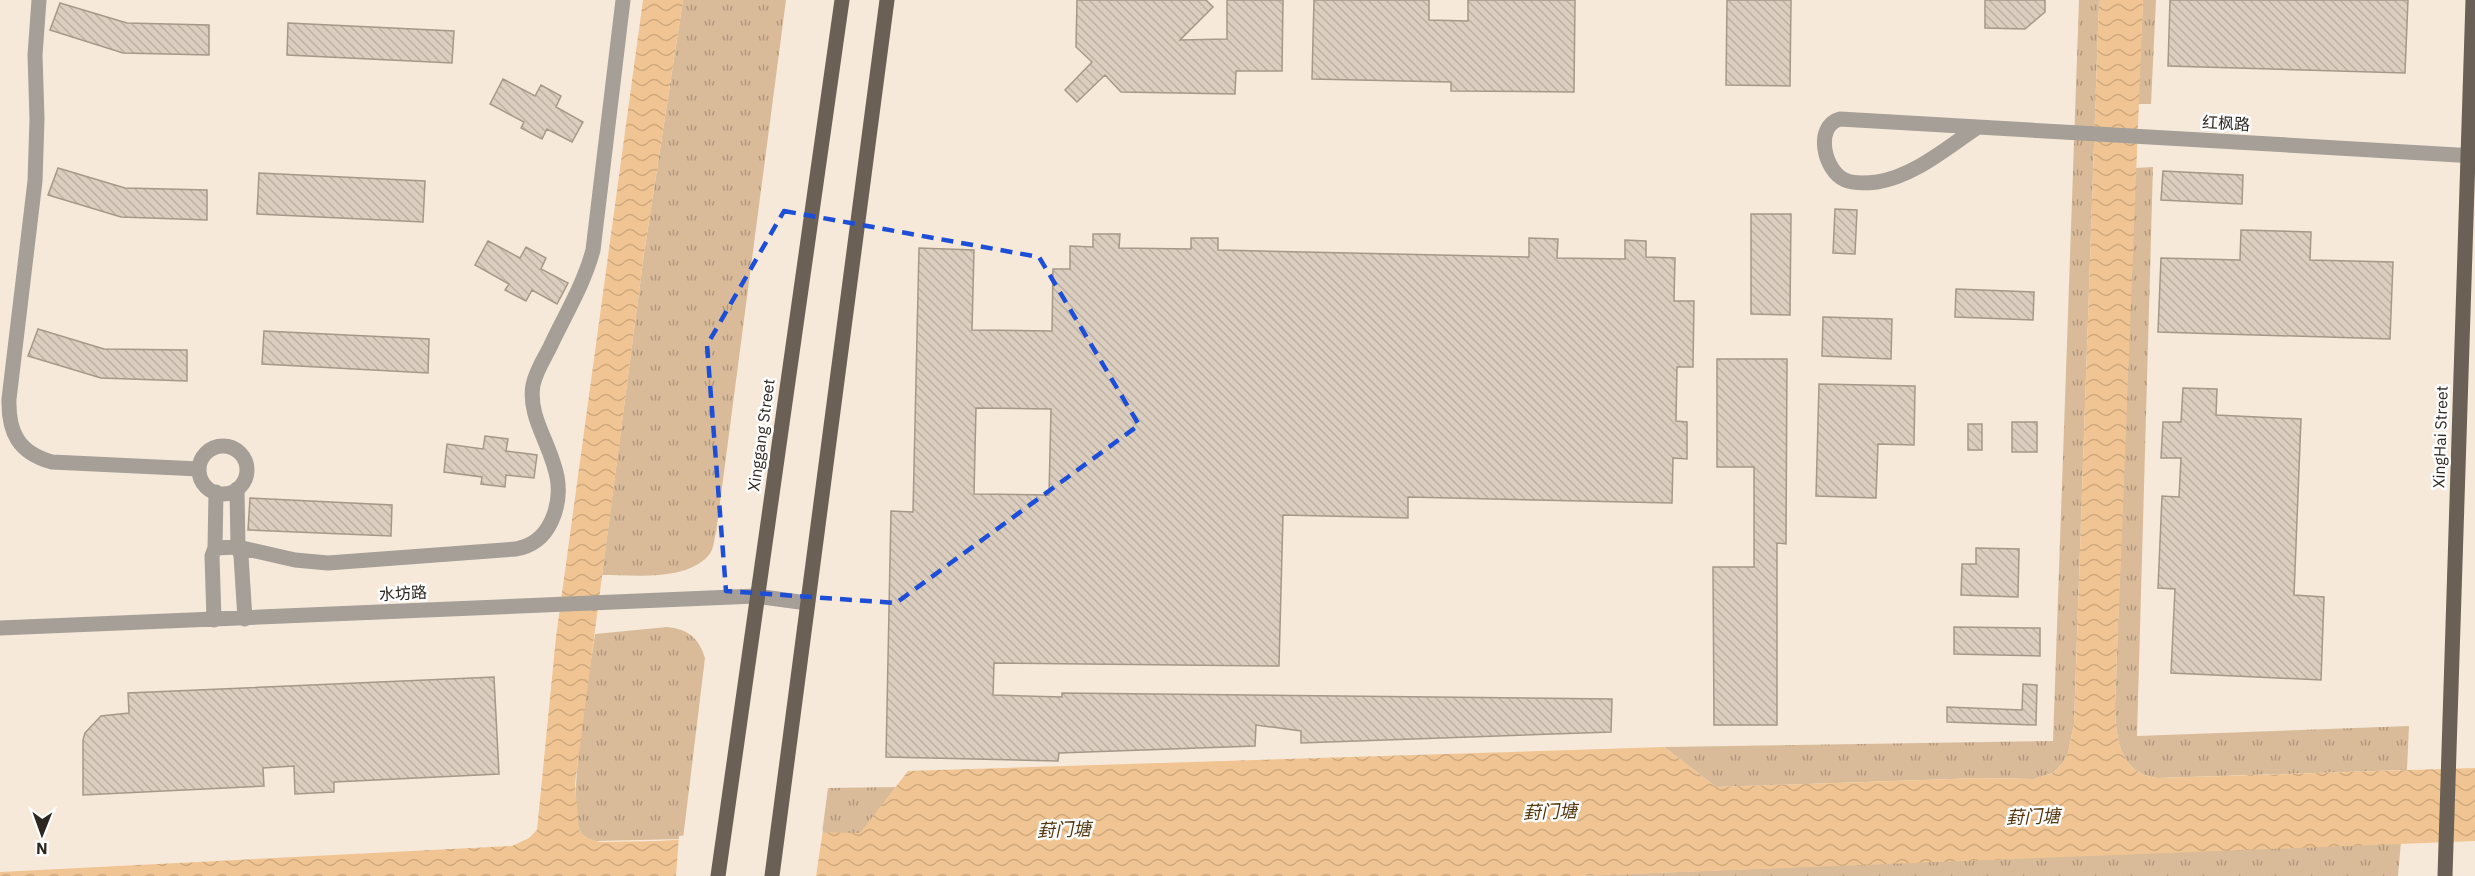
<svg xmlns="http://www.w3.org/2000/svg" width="2475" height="876" font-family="'IBM Plex Sans','Noto Sans SC',sans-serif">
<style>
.grass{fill:url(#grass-tufts)}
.water{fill:url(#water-waves)}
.pier{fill:#f7e9da}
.building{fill:url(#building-back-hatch);stroke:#a59889;stroke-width:1.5;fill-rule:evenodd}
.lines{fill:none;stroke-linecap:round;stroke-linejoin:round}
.minor{stroke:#a59f98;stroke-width:15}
.major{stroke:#6a6055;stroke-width:15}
.marked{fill:none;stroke:#1d4ed8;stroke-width:4.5;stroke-dasharray:12 8;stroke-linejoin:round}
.labels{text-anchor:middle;stroke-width:5;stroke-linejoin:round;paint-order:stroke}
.street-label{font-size:16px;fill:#2d2722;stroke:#fff}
.water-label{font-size:18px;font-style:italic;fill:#53360e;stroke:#fff}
</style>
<defs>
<pattern id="grass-tufts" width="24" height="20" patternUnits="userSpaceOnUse" patternTransform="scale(1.5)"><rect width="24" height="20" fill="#d9bb9a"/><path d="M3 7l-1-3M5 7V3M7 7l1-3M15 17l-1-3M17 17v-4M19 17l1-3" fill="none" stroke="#b0987d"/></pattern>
<pattern id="water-waves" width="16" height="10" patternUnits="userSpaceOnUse" patternTransform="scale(1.5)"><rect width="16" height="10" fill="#f1c593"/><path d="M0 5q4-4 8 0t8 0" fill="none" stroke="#cfa97e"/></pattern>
<pattern id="building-back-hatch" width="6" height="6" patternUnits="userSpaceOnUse" patternTransform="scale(1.5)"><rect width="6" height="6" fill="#dccebf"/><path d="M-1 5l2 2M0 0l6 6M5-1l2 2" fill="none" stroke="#bdb1a4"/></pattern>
</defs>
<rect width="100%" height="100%" fill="#f7e9da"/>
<path class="grass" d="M683,0H786L716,533C714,539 714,547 711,552C691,582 634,575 602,575L644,254Z
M2079,0H2099L2074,724L2068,753L2063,763L2053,773L2034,779L1980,778L1716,787L1664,747L2053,741Z
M2143,0H2156L2151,104H2138Z
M2153,167L2137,736L2409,726L2407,770L2158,778C2119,774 2116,738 2115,706L2135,168Z
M667,627C688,629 699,638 705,658L683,839L595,841C589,839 583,837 580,831C566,806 590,669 595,634Z
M896,787L861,833H822L828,788Z
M2401,842L2398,876H1579Z"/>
<path class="water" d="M643,0H683L644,254L575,784L579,830L585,837L600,842L660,841L773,832L860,833L908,771L1664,747L1716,787L1980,778L2034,779L2053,773L2063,763L2068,753L2074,724L2099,0H2143L2115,706C2116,738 2119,774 2158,778L2475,768V841L1579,876H0V872L512,846L529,838L537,830L556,637Z"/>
<path class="pier" d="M772,829L823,830L816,876H676L679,836Z"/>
<path class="building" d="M1077,0H1206L1213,7L1180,40L1227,39V0H1283L1282,71H1236L1235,94L1121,92L1105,75L1077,102L1065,90L1092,62L1076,47Z
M1314,0H1429V20L1468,21V0H1575L1574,92L1451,91V82L1312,79Z
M1727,0H1791L1790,86L1726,85Z
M1985,0H2045V12L2025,29L1985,28Z
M2170,0H2408L2405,73L2168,66Z
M60,3L127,23L209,25V55L123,53L50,30Z
M288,23L454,31L452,63L287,55Z
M503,79L535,96L541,85L561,96L556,107L583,122L572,142L547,129L542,139L521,128L524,122L490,104Z
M58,168L125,188L207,190V220L121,217L48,195Z
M2163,171L2243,175L2242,204L2161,200Z
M259,173L425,181L423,222L257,214Z
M1835,209L1857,210L1855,254L1833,253Z
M1751,214H1791L1790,315L1751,314Z
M2241,230L2311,232L2310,260L2393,262L2390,339L2158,332L2161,258L2240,260Z
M1093,234H1120L1119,248L1191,249V238H1218V250L1529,257V238L1558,239L1557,258L1625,259V240L1646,241V257L1675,258L1674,301H1694L1693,367H1677L1676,421L1687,422V459L1673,458L1672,503L1408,497V518L1283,515L1279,666L994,663L993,695L1062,697V693L1612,699L1611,732L1301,743V731L1256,725L1255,746L1059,753L1058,761L886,757L891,511L913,512L919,248L974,250L972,330L1052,331L1053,269H1070V246L1093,247ZM976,408L1051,409L1049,495L974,494Z
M488,241L520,258L526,247L546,258L541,269L568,283L557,304L532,290L526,301L505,290L509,284L475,265Z
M1956,289L2034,292L2033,320L1955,317Z
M1823,317L1892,319L1891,359L1822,356Z
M38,329L104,349L187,350V381L101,378L28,356Z
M264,331L429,339L428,373L262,364Z
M1717,359H1787L1786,544L1777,543V725H1714L1713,567H1754V467H1717Z
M1819,384L1915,386L1914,445L1878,444L1876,498L1816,496Z
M2183,388L2217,389L2216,415L2301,419L2294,595L2324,597L2321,680L2171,673L2175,589L2158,588L2162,496L2179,497L2181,458H2161L2163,422H2181Z
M2012,422H2037V452H2012Z
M1968,424H1982V450H1968Z
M485,436L508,439L506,451L537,455L534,478L506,475L505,487L481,484L482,477L444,472L447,444L483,449Z
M250,498L392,505L391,536L248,530Z
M1976,548L2019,549L2018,597L1961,595L1962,564H1976Z
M1954,627L2040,628V656L1954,654Z
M494,677L499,774L334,782V792L295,794L294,766L263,768L264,786L83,795V740L85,733L101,716L129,713L128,693Z
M2023,684L2037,685L2036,725L1947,722V707L2022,710Z"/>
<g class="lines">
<path class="minor" d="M39,0L35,55L37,119L35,181L9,399C8,433 19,453 52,462L199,469
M1975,129C1945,149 1914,176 1877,182C1868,183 1854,184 1845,180C1824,171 1814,126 1840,119L2475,156
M199 470a24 24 0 1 1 48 0a24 24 0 1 1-48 0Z
M237,489L238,547L241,556L245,619
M215,548L238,547L295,560L328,563L516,549C532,546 544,537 551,522C577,468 525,430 533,385C536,371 544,359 550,347C565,315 584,284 593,250L623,0
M214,620L212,556L215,548L216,492
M0,628L756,596L807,603"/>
<path class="major" d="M718,876L842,0
M772,876L887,0
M2445,876L2473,0"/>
</g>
<path class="marked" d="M784,211L1039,257L1139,425L896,603L726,591L707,345Z"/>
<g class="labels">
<g class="street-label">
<text transform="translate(2226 123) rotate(3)" y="6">红枫路</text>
<text transform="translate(761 435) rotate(-82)" y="6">Xinggang Street</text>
<text transform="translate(2440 437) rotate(-88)" y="6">XingHai Street</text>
<text transform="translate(403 593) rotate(-3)" y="6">水坊路</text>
</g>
<g class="water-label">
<text transform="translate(1550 812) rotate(-2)" y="6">葑门塘</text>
<text transform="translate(2033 817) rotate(-2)" y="6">葑门塘</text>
<text transform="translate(1064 830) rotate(-2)" y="6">葑门塘</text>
</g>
</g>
<g transform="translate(42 834) rotate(181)" stroke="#ffffff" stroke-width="4.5" paint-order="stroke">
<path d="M0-4.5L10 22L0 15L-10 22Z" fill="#2d2722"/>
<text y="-9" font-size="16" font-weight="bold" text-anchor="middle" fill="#2d2722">N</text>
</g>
</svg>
